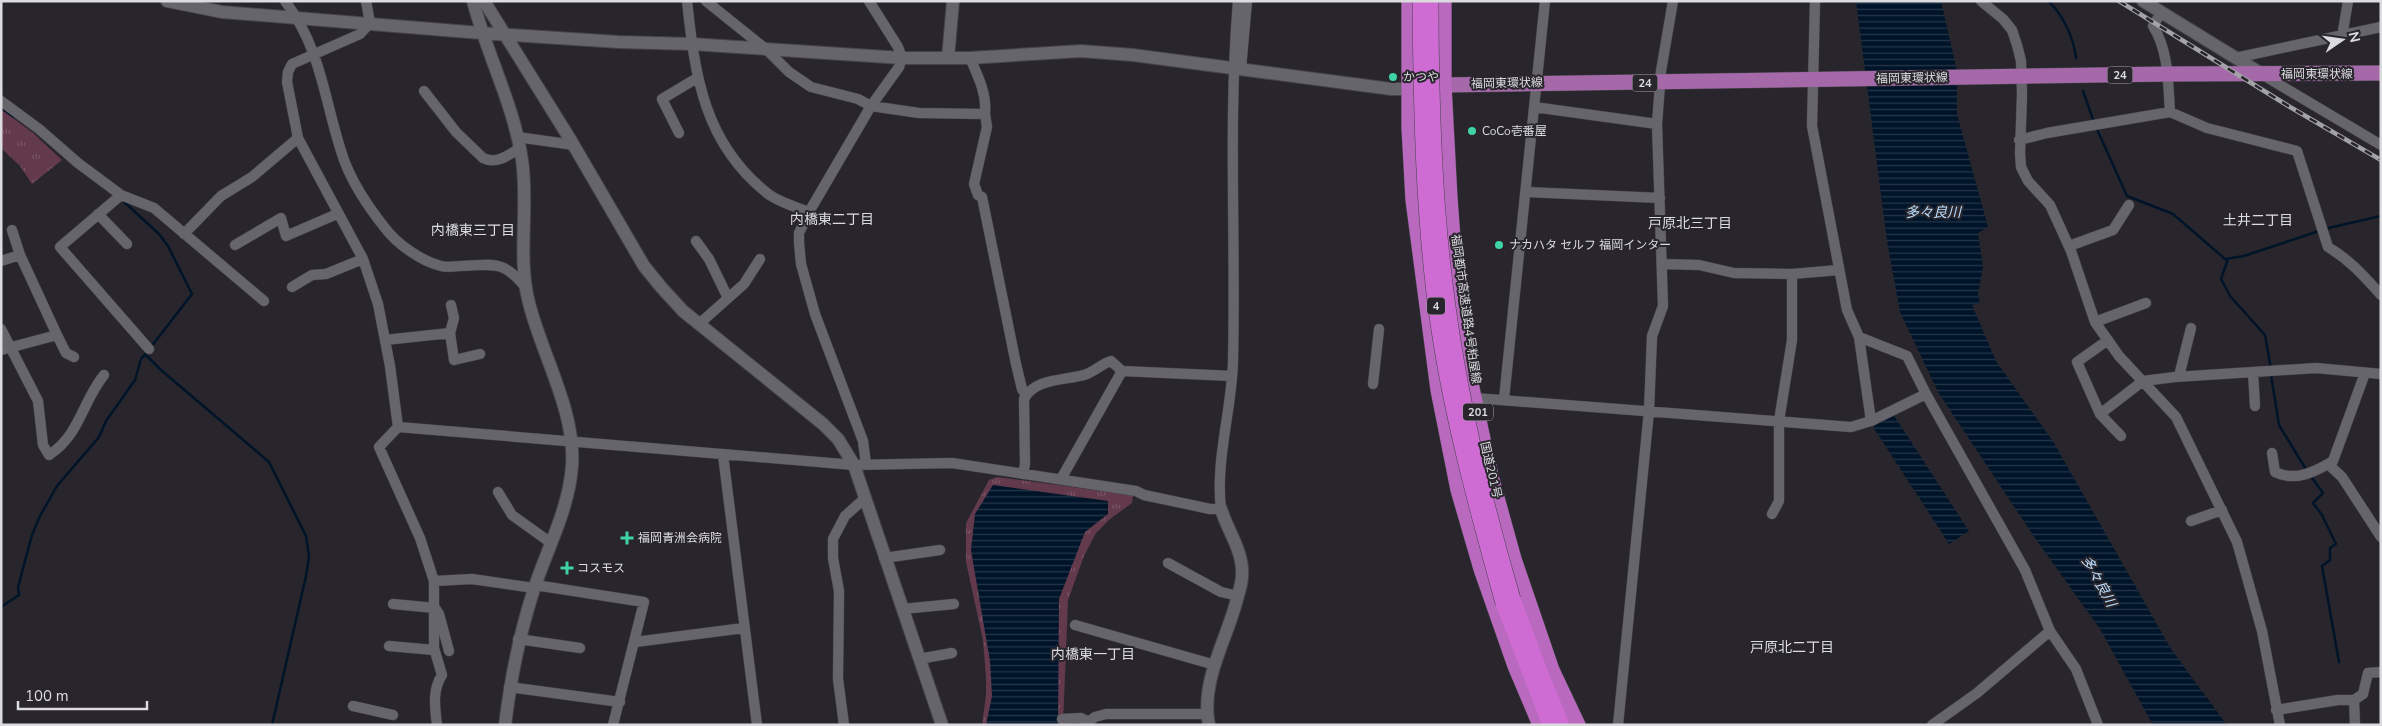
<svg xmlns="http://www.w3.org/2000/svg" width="2382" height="726" font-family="'Nunito Sans','Noto Sans JP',sans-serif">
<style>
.grass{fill:url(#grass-tufts)}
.water{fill:url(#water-rules)}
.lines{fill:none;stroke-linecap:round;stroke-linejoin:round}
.stream{stroke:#001429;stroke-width:2.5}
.minor-casing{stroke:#46444a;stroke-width:11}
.tertiary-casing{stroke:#46444a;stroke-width:14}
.primary-casing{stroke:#46444a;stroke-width:16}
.trunk-casing{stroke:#46444a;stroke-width:16}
.motorway-casing{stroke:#46444a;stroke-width:16}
.minor{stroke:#67656c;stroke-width:10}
.tertiary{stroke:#67656c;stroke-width:12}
.primary{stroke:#a569aa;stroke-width:15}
.trunk{stroke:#ba6abe;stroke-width:15}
.motorway{stroke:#ce6cd3;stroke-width:15}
.rail-casing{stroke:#a3a2a6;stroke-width:4.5}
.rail{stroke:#28262c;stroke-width:2.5;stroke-dasharray:8;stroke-linecap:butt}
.motorway-bridge-casing{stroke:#46444a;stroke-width:16;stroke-linecap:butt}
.motorway-bridge{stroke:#ce6cd3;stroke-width:15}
.poi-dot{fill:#3ed4a3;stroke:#28262c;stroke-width:2}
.labels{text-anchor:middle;stroke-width:4;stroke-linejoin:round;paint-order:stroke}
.shield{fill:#28262c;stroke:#a6a5a9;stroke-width:1}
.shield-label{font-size:11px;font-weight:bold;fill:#dcdbdf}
.street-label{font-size:12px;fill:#dcdbdf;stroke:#28262c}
.poi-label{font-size:12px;fill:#dcdbdf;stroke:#28262c;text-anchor:start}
.water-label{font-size:14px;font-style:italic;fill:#bbdeff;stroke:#28262c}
.neighbourhood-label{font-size:14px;fill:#dcdbdf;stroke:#28262c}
</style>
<defs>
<pattern id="grass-tufts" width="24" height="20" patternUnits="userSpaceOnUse" patternTransform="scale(1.25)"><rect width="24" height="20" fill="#63394c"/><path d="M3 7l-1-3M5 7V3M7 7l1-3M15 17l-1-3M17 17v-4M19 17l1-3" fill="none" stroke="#795565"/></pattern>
<pattern id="water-rules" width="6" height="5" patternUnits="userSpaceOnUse" patternTransform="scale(1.25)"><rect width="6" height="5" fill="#001429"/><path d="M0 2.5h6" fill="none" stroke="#253648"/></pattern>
</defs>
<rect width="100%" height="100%" fill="#28262c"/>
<path class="grass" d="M1,109L33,133L62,160L32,184L20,166L1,148Z
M997,477L1133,495L1132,503L1110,519L1096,533L1084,556L1068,600L1063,725H982L986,695V677L983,640L966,562V523L989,480Z"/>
<path class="water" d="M1856,1H1941L1957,71V114L1988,227L1978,233L1983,267L1978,294L1980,303L1972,305L1996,361L2054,443L2171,649L2227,725H2153L2100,629L2037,541L1938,392L1900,312L1887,241Z
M1893,414L1969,531L1949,544L1873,427Z
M993,485L1108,501V514L1085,532L1059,599L1058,725H986L992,696L990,661L971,550L975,514Z"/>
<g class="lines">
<path class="stream" d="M2048,1C2063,14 2074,39 2076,58
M2083,91L2094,122
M1,108L14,117
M2096,127L2127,196L2173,214L2225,259L2244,256L2319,231
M122,200L159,234L168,246L192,294L151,347
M2324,229L2381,216
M2228,259L2221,279L2230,296L2265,335L2271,369
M145,354L161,370L269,462L306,536L309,557L306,576L272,725
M2271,375L2279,425L2307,471
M2310,475L2323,493L2313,503L2322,515L2336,544L2330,548V560L2322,566L2339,662
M1,607L19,595L18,587L32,535L40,516L57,486L99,437L106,421L135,380L141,359L148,351"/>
<g class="minor-casing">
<path id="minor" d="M285,1C323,51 324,103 344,160C353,184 369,208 385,228C397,244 421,261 441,266C446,268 454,266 460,266C494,265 503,259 526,288
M366,1L370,23L360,34L292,64L288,72L287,82L298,138L363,259L378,304L390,366L398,427
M687,1C695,76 704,143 767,193C778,202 796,207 809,212
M706,1L767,50L789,72L811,87L858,99L871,106L919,113L985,114C987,94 978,76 970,58
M1981,1L2003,19L2012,30L2017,45L2021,61L2022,94L2020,153L2021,167L2028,181L2050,205L2071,251L2095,322L2119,356L2176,417L2237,542L2262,631L2280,725
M2161,13L2153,26C2169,51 2168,84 2170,112
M2342,37L2348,1
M2235,58L2381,27
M1241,69L1247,1
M2263,75L2381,145
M424,91L456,132L483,158C497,165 508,155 520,148
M1,101L39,129L78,163L121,195L154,208L264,301
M1534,107L1657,124
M985,114L987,127L974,184L978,195L982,197L1016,364L1022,389L1026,395
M679,133L662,99L697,78
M517,137L574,145
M2019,140L2047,133L2170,112L2207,128L2297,151L2328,247C2350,260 2364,276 2381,295
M1527,192L1660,198
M121,195L60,247L149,349
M98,214L127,244
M12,230L20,255
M184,234L221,196L252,177L298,138
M696,241L709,259L728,298
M235,245L281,218L286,236L337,214
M2069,246L2113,230L2129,205
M1,261L20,255L57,335L1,350
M1662,264L1699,265L1734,273L1792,274L1839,270
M292,287L312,275L326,274L363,259
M2095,322L2146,303
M699,324L744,284L760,259
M1,329L38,401L43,445L49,455C80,435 82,402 104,375
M450,333L454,360L480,354
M57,335L66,353L74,357
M1859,337L1907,356L1926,394L2025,570L2050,631L2076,669L2098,725
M385,340L450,333L454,318L451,305
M2108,340L2077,362L2100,414L2121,436
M2253,372L2255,406
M2179,376L2191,328
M1373,384L1379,329
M1475,398L1851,427L1871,421L1859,337L1847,310L1812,126L1815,1
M1504,399L1545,1
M2100,414L2143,381L2175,377L2316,368L2381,374
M1871,421L1926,394
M2272,453L2275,472C2295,482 2315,472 2333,461L2365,373
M723,455L757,725
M866,464L863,441L815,314L801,264L799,243V233L809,212L871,106L899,67L902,58L898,47L869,1
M2328,464L2342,477L2381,537
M1023,474L1025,464L1024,399C1035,377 1068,381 1087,374C1096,370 1102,364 1111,361L1122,371
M1061,479L1122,371L1232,376
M498,492L512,515L551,543
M1772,514L1779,501V421L1792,340V274
M2191,521L2222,510
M884,558L940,550
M1168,563L1221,592L1238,596
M434,581L472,579L534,588
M535,585L644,602L613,725
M393,604L435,608L439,614L449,651
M902,609L954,604
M1075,625L1215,665
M518,639L580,648
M635,642L744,628
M389,646L434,650
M919,659L952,653
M509,687L620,702
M2354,700L2355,725
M353,706L393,715
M2276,710L2338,700H2354L2363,694L2368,673L2381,672
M1062,719L1081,718L1087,721
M437,725C435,708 432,690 442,675L434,648V581L420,538L379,447L398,427L854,465L952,463L1136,491L1144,495L1210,509H1221C1215,461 1232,409 1233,361C1236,241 1228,121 1238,1
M844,725L838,679L839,591L833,558V539L845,516L864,499
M1084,725L1095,717L1106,714H1207
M1618,725L1649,411L1652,336L1663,306L1657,124L1661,71L1673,1
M1932,725L1977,693L2050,631"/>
</g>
<g class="tertiary-casing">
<path id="tertiary" d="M167,1L222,12L481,33L619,42L692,44L902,58H970L1081,51L1133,55L1391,89H1418
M473,1C487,55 514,105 522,160C529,207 517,257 529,303C542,355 576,412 572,466C569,509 547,549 534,589C519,635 511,676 505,725
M484,1L570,139L644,266L661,287L683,311L823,424L838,439L854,465L942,725
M2143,1L2262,74
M948,58L953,1
M1209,725C1200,681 1227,640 1237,599C1240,589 1243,580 1242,569C1241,548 1227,529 1221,509"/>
</g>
<g class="primary-casing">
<path id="primary" d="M1444,85L2168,74L2381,73"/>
</g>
<g class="trunk-casing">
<path id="trunk" d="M1409,1V128L1413,200L1438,390L1458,490L1481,569L1515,666L1540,725
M1444,1V85L1450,198L1460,332L1491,476L1514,559L1552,670L1578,725"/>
</g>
<g class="motorway-casing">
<path id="motorway" d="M1513,599L1541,674L1562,725
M1503,603L1550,725"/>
</g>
<use href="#minor" class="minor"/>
<use href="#tertiary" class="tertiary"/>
<use href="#primary" class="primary"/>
<use href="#trunk" class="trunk"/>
<use href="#motorway" class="motorway"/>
<g class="rail-casing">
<path id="rail" d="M2119,1L2290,107L2381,160"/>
</g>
<use href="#rail" class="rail"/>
<g class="motorway-bridge-casing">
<path id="motorway-bridge" d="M1420,1C1421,111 1423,222 1439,330C1453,423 1478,513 1503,603
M1431,1C1431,90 1433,178 1443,266C1455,379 1481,490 1513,599"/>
</g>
<use href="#motorway-bridge" class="motorway-bridge"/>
</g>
<g class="poi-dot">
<circle cx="1393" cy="77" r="5"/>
<circle cx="1472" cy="131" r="5"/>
<circle cx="1499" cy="245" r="5"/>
<path d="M624.5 530.5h5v5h5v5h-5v5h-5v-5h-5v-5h5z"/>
<path d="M564.5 560.5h5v5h5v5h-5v5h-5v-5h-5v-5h5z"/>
</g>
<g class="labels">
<g class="shield">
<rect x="2107.5" y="66.5" width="25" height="17" rx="4"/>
<rect x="1632.5" y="74.5" width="25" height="17" rx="4"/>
<rect x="1427" y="297.5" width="18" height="17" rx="4"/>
<rect x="1463" y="403.5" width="30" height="17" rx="4"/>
</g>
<g class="shield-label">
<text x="2120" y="79">24</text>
<text x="1645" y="87">24</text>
<text x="1436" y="310">4</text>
<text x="1478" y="416">201</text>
</g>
<g class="street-label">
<text x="2317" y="78">福岡東環状線</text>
<text transform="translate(1912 78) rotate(-1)" y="4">福岡東環状線</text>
<text transform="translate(1507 83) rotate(-1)" y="4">福岡東環状線</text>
<text transform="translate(1466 309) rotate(82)" y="4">福岡都市高速道路4号粕屋線</text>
<text transform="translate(1491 470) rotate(77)" y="4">国道201号</text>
</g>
<g class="poi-label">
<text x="1403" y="81">かつや</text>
<text x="1482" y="135">CoCo壱番屋</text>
<text x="1509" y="249">ナカハタ セルフ 福岡インター</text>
<text x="638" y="542">福岡青洲会病院</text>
<text x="577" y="572">コスモス</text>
</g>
<g class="water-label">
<text x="1933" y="217">多々良川</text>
<text transform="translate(2099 581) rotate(61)" y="5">多々良川</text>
</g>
<g class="neighbourhood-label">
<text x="832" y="224">内橋東二丁目</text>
<text x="2258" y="225">土井二丁目</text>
<text x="1690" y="228">戸原北三丁目</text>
<text x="473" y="235">内橋東三丁目</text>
<text x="1792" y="652">戸原北二丁目</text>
<text x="1093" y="659">内橋東一丁目</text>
</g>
</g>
<rect width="2382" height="726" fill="none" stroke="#dcdbdf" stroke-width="5"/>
<g transform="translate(2342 40) rotate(77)" stroke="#28262c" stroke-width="4" paint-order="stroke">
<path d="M0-4L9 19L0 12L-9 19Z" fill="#dcdbdf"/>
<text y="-8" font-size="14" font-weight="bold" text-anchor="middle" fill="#dcdbdf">N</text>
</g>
<path d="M18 701v8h129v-8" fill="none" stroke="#dcdbdf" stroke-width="2.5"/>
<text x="25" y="701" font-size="15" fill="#dcdbdf" stroke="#28262c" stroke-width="4" paint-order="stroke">100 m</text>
</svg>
